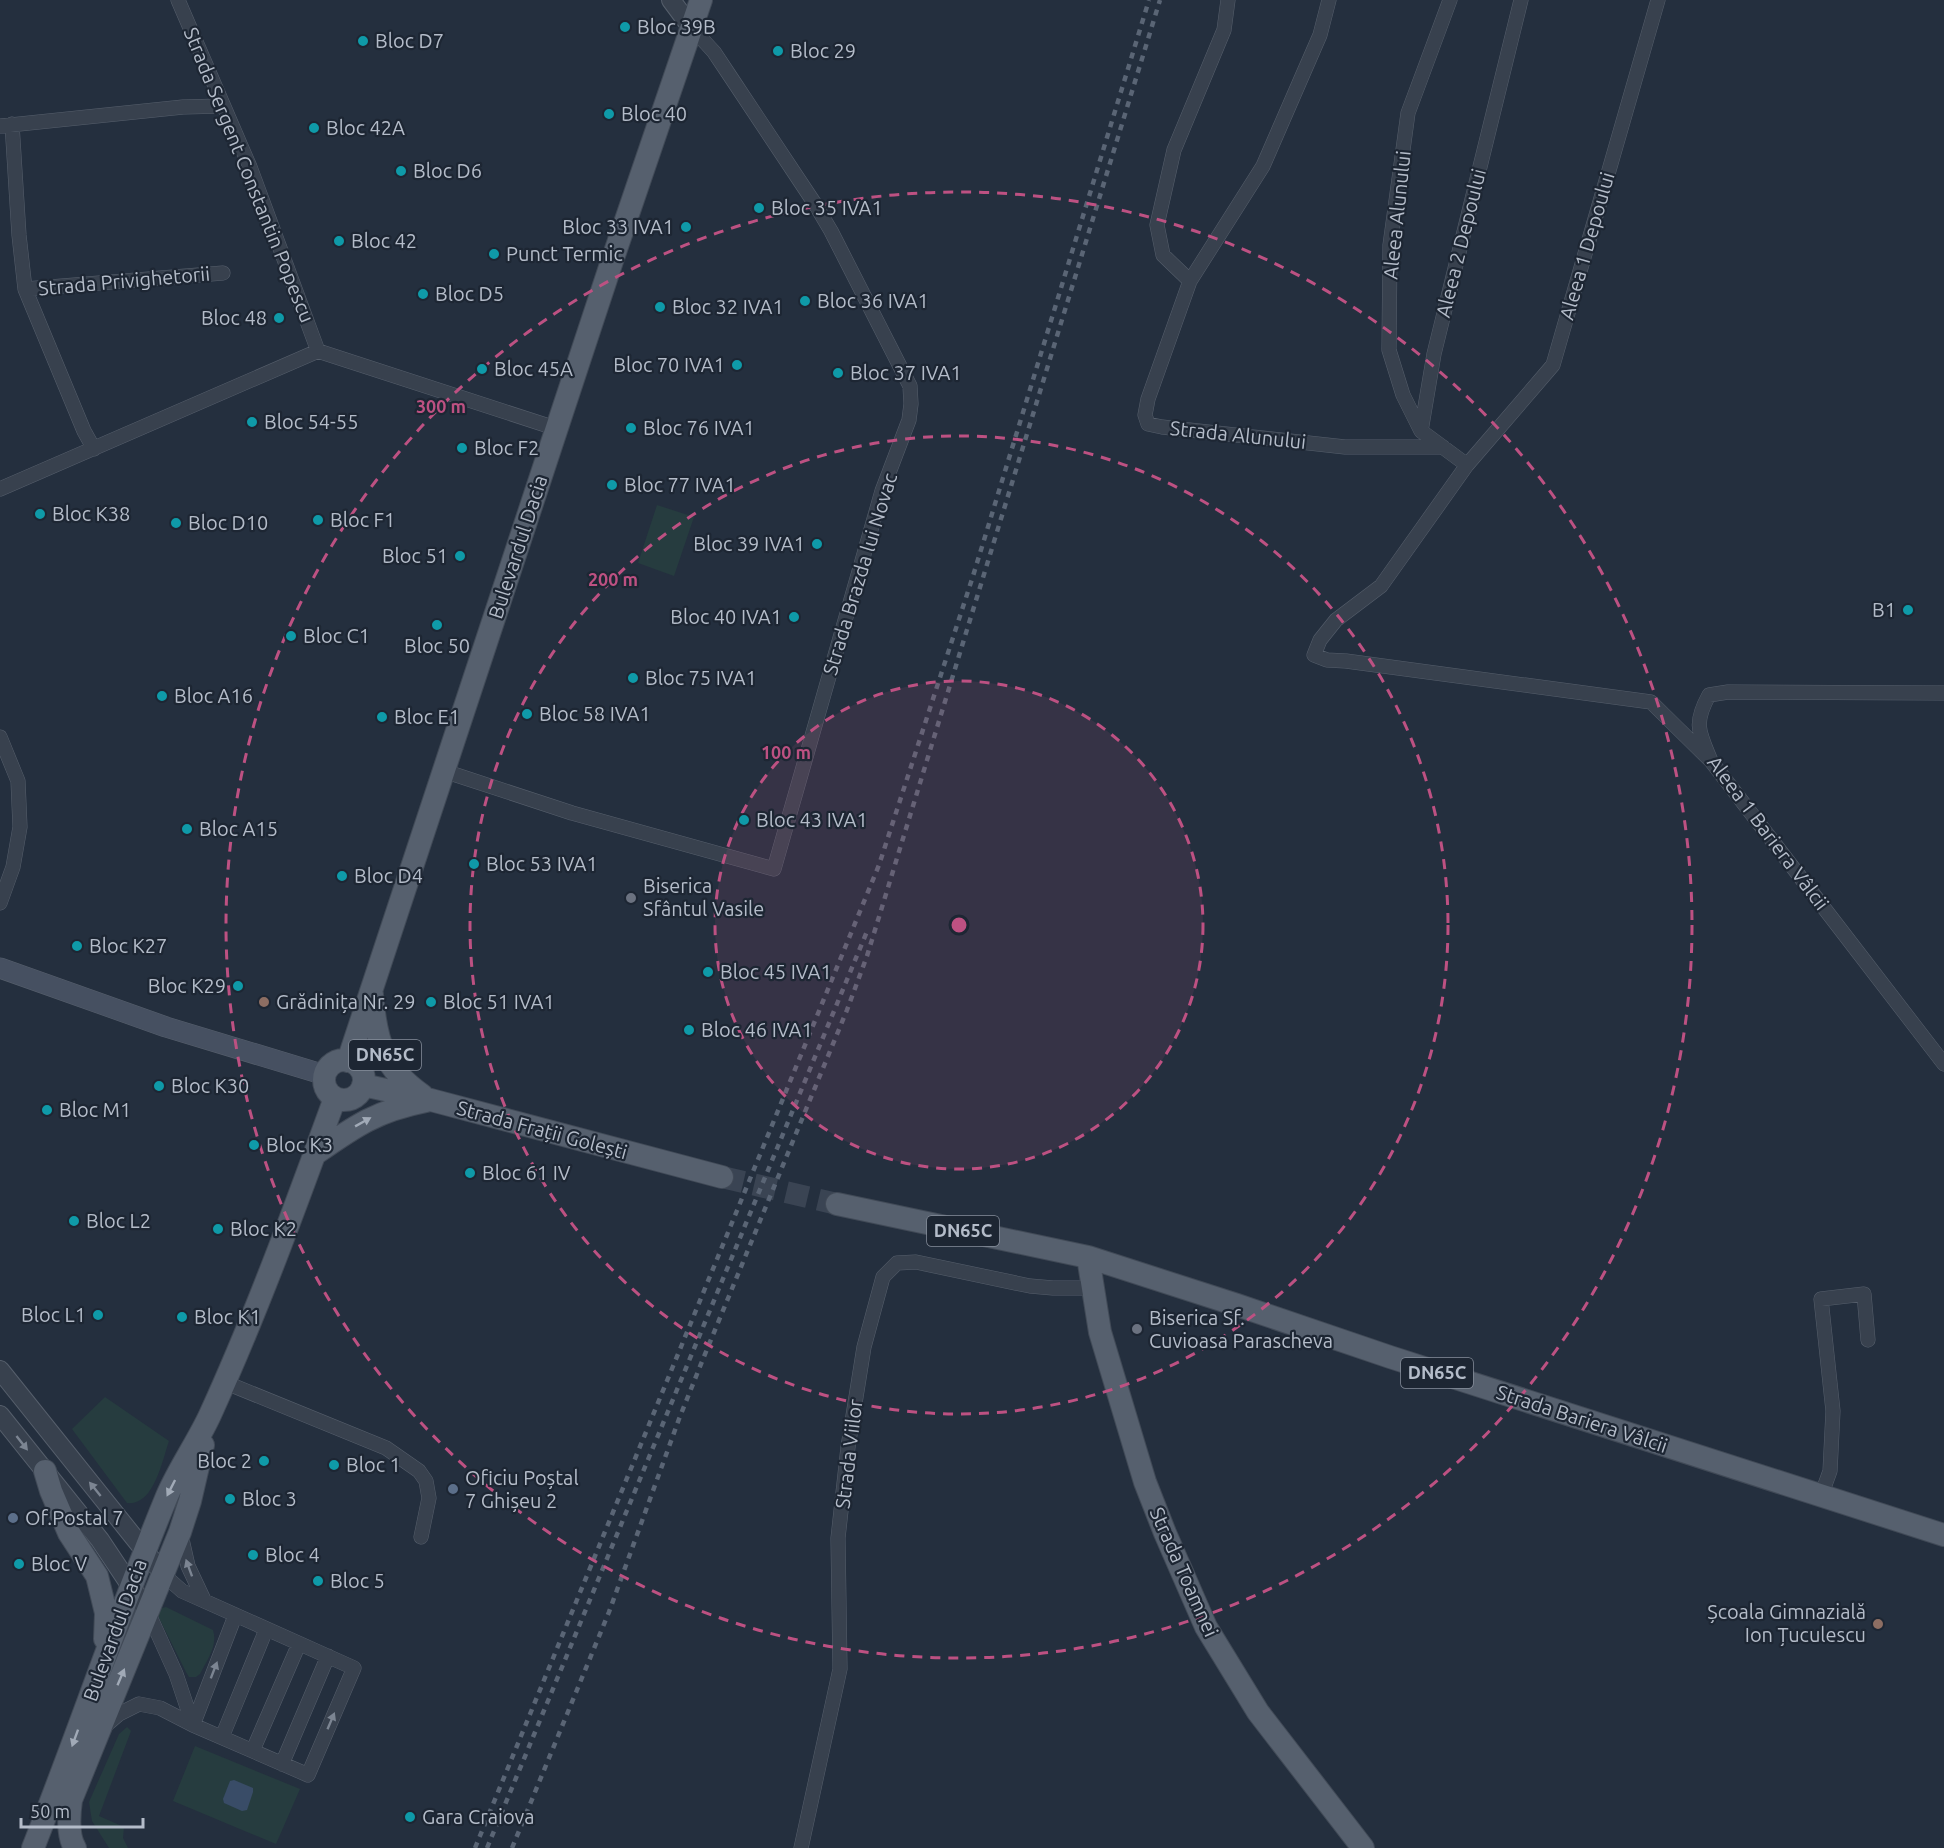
<svg xmlns="http://www.w3.org/2000/svg" width="1944" height="1848" font-family="Ubuntu,sans-serif">
<style>
.green{fill:#263c3f}
.water{fill:#394c67}
.lines{fill:none;stroke-linecap:round;stroke-linejoin:round}
.primary-tunnel{stroke:#3a4453;stroke-width:22;stroke-dasharray:22 11;stroke-linecap:butt}
.minor-casing{stroke:#565f6c;stroke-width:15}
.tertiary-casing{stroke:#565f6c;stroke-width:20}
.secondary-casing{stroke:#565f6c;stroke-width:21}
.primary-casing{stroke:#414a57;stroke-width:24}
.minor{stroke:#38414e;stroke-width:14}
.tertiary{stroke:#38414e;stroke-width:18}
.secondary{stroke:#465061;stroke-width:20}
.primary{stroke:#56606e;stroke-width:22}
.rail{stroke:#5a6575;stroke-width:4.5;stroke-dasharray:6 6;stroke-linecap:butt}
.oneway{fill:#a1aab7}
.oneway2{fill:#7c8592}
.ring{fill:none;stroke:#bd5182;stroke-width:3;stroke-dasharray:10 8}
.culture-dot{fill:#0f9aa8;stroke:#1d2633;stroke-width:2}
.worship-dot{fill:#6b7280;stroke:#1d2633;stroke-width:2}
.education-dot{fill:#8d6e63;stroke:#1d2633;stroke-width:2}
.service-dot{fill:#5c6f8a;stroke:#1d2633;stroke-width:2}
.labels{text-anchor:middle;stroke-width:4.5;stroke-linejoin:round;paint-order:stroke}
.shield{fill:#1d2633;stroke:#878f9c;stroke-width:1.5}
.shield-label{font-size:18px;font-weight:bold;fill:#b4bcc9}
.poi-label{font-size:20px;fill:#b4bcc9;stroke:#1d2633;text-anchor:start}
.street-label{font-size:20px;fill:#b4bcc9;stroke:#1d2633}
.centre{fill:#bd5182;stroke:#1d2633;stroke-width:3}
.ring-label{font-size:18px;text-anchor:middle;font-weight:bold;fill:#bd5182;stroke:#1d2633;stroke-width:4.5;stroke-linejoin:round;paint-order:stroke}
</style>
<rect width="100%" height="100%" fill="#242f3e"/>
<path class="green" d="M657,505L694,517L674,576L638,563Z
M105,1397L169,1441C162,1461 154,1506 127,1503L72,1429Z
M166,1607L213,1630C218,1646 207,1660 200,1674L196,1677H189L186,1672L159,1618L158,1612L162,1608Z
M127,1727L131,1731L99,1816L124,1827L123,1838L128,1848H109L92,1821L89,1802L119,1734Z
M195,1746L300,1789L276,1844L173,1801Z"/>
<path class="water" d="M234,1780L253,1788V1792L247,1810L242,1811L224,1803L223,1799L230,1781Z"/>
<g class="lines">
<path class="primary-tunnel" d="M722,1177L837,1204"/>
<g class="minor-casing">
<path id="minor" d="M178,0L250,167L318,351
M1329,0L1320,35L1263,166L1190,281L1148,399L1145,415L1148,424L1162,427L1345,447H1443
M1658,0L1553,365L1467,465L1381,586L1336,620L1320,640L1314,655L1327,660L1346,661L1651,702L1711,761
M12,124L19,235L25,289L84,431L94,449
M0,126L183,107L222,106
M1190,281L1163,255L1157,225L1174,150L1224,30L1228,0
M25,289L223,273
M1421,431L1403,395L1389,350L1390,245L1408,113L1450,0
M1467,465L1421,431L1434,354L1521,0
M0,489L318,351L558,429
M1944,693L1728,692L1709,695C1693,724 1699,732 1711,761L1944,1064
M0,737L18,781L20,827L13,867L0,903
M444,771L572,813L774,869L882,491L909,420L911,404L910,386L831,231L815,204L728,73L714,52L691,27
M224,1382L386,1448L419,1471L426,1481L429,1498L421,1537
M1821,1496L1830,1471L1833,1411L1821,1299L1864,1294L1868,1340
M181,1535L188,1566L204,1600
M148,1612L176,1674L193,1725
M193,1725L235,1616
M105,1726L119,1714L139,1704L160,1708L193,1725L308,1775L354,1668L182,1591L164,1575
M222,1737L266,1630
M253,1750L299,1644
M282,1764L328,1656
M801,1848L840,1669L838,1538L848,1447L864,1347L883,1277L897,1263L916,1262L1030,1286L1053,1288H1094"/>
</g>
<g class="tertiary-casing">
<path id="tertiary" d="M671,0L691,27
M0,1370L164,1575
M0,1415L100,1540L148,1612"/>
</g>
<g class="secondary-casing">
<path id="secondary" d="M0,968L166,1027L325,1075"/>
</g>
<g class="primary-casing">
<path id="primary" d="M372,995C376,1041 383,1068 422,1095
M324 1080a20 20 0 1 1 40 0a20 20 0 1 1-40 0Z
M348,1061L612,261L701,0
M363,1085L431,1100L722,1177
M315,1154C355,1126 376,1111 426,1101
M837,1204L1088,1257L1237,1305L1390,1357L1944,1535
M1088,1257L1100,1332L1145,1482L1165,1533L1206,1627L1258,1712L1363,1848
M45,1471L51,1491L69,1533L97,1576L106,1613L105,1639
M33,1848C79,1731 119,1612 167,1496C179,1468 197,1443 210,1415C257,1312 296,1205 335,1098
M75,1848C67,1835 69,1815 71,1800L180,1532L190,1501L203,1445"/>
</g>
<use href="#minor" class="minor"/>
<use href="#tertiary" class="tertiary"/>
<use href="#secondary" class="secondary"/>
<use href="#primary" class="primary"/>
<path class="rail" d="M475,1848L879,865L973,576L1149,0
M487,1848L868,929
M512,1848L609,1612L679,1419L703,1359L847,1010L867,956L1160,0"/>
</g>
<defs><path id="oneway-solid" d="M-6-.8H1V-3.2L6.5 0L1 3.2V.8H-6Z" transform="scale(1.5)"/></defs>
<g class="oneway">
<use href="#oneway-solid" transform="translate(363 1122) rotate(-29)"/>
<use href="#oneway-solid" transform="translate(171 1488) rotate(117)"/>
<use href="#oneway-solid" transform="translate(121 1677) rotate(-67)"/>
<use href="#oneway-solid" transform="translate(75 1738) rotate(110)"/>
</g>
<g class="oneway2">
<use href="#oneway-solid" transform="translate(22 1443) rotate(52)"/>
<use href="#oneway-solid" transform="translate(95 1489) rotate(-129)"/>
<use href="#oneway-solid" transform="translate(189 1568) rotate(-110)"/>
<use href="#oneway-solid" transform="translate(214 1670) rotate(-69)"/>
<use href="#oneway-solid" transform="translate(331 1721) rotate(-67)"/>
</g>
<circle cx="959" cy="925" r="244" fill="#bd5182" fill-opacity=".12"/>
<g class="ring">
<circle cx="959" cy="925" r="244"/>
<circle cx="959" cy="925" r="489"/>
<circle cx="959" cy="925" r="733"/>
</g>
<g class="culture-dot">
<circle cx="625" cy="27" r="6"/>
<circle cx="363" cy="41" r="6"/>
<circle cx="778" cy="51" r="6"/>
<circle cx="609" cy="114" r="6"/>
<circle cx="314" cy="128" r="6"/>
<circle cx="401" cy="171" r="6"/>
<circle cx="759" cy="208" r="6"/>
<circle cx="686" cy="227" r="6"/>
<circle cx="339" cy="241" r="6"/>
<circle cx="494" cy="254" r="6"/>
<circle cx="423" cy="294" r="6"/>
<circle cx="805" cy="301" r="6"/>
<circle cx="660" cy="307" r="6"/>
<circle cx="279" cy="318" r="6"/>
<circle cx="737" cy="365" r="6"/>
<circle cx="482" cy="369" r="6"/>
<circle cx="838" cy="373" r="6"/>
<circle cx="252" cy="422" r="6"/>
<circle cx="631" cy="428" r="6"/>
<circle cx="462" cy="448" r="6"/>
<circle cx="612" cy="485" r="6"/>
<circle cx="40" cy="514" r="6"/>
<circle cx="318" cy="520" r="6"/>
<circle cx="176" cy="523" r="6"/>
<circle cx="817" cy="544" r="6"/>
<circle cx="460" cy="556" r="6"/>
<circle cx="1908" cy="610" r="6"/>
<circle cx="794" cy="617" r="6"/>
<circle cx="437" cy="625" r="6"/>
<circle cx="291" cy="636" r="6"/>
<circle cx="633" cy="678" r="6"/>
<circle cx="162" cy="696" r="6"/>
<circle cx="527" cy="714" r="6"/>
<circle cx="382" cy="717" r="6"/>
<circle cx="744" cy="820" r="6"/>
<circle cx="187" cy="829" r="6"/>
<circle cx="474" cy="864" r="6"/>
<circle cx="342" cy="876" r="6"/>
<circle cx="77" cy="946" r="6"/>
<circle cx="708" cy="972" r="6"/>
<circle cx="238" cy="986" r="6"/>
<circle cx="431" cy="1002" r="6"/>
<circle cx="689" cy="1030" r="6"/>
<circle cx="159" cy="1086" r="6"/>
<circle cx="47" cy="1110" r="6"/>
<circle cx="254" cy="1145" r="6"/>
<circle cx="470" cy="1173" r="6"/>
<circle cx="74" cy="1221" r="6"/>
<circle cx="218" cy="1229" r="6"/>
<circle cx="98" cy="1315" r="6"/>
<circle cx="182" cy="1317" r="6"/>
<circle cx="264" cy="1461" r="6"/>
<circle cx="334" cy="1465" r="6"/>
<circle cx="230" cy="1499" r="6"/>
<circle cx="253" cy="1555" r="6"/>
<circle cx="19" cy="1564" r="6"/>
<circle cx="318" cy="1581" r="6"/>
<circle cx="410" cy="1817" r="6"/>
</g>
<g class="worship-dot">
<circle cx="631" cy="898" r="6"/>
<circle cx="1137" cy="1329" r="6"/>
</g>
<g class="education-dot">
<circle cx="264" cy="1002" r="6"/>
<circle cx="1878" cy="1624" r="6"/>
</g>
<g class="service-dot">
<circle cx="453" cy="1489" r="6"/>
<circle cx="13" cy="1518" r="6"/>
</g>
<g class="labels">
<g class="shield">
<rect x="349" y="1040" width="72" height="30" rx="4.5"/>
<rect x="927" y="1216" width="72" height="30" rx="4.5"/>
<rect x="1401" y="1358" width="72" height="30" rx="4.5"/>
</g>
<g class="shield-label">
<text x="385" y="1061">DN65C</text>
<text x="963" y="1237">DN65C</text>
<text x="1437" y="1379">DN65C</text>
</g>
<g class="poi-label">
<text x="637" y="34">Bloc 39B</text>
<text x="375" y="48">Bloc D7</text>
<text x="790" y="58">Bloc 29</text>
<text x="621" y="121">Bloc 40</text>
<text x="326" y="135">Bloc 42A</text>
<text x="413" y="178">Bloc D6</text>
<text x="771" y="215">Bloc 35 IVA1</text>
<text x="674" y="234" text-anchor="end">Bloc 33 IVA1</text>
<text x="351" y="248">Bloc 42</text>
<text x="506" y="261">Punct Termic</text>
<text x="435" y="301">Bloc D5</text>
<text x="817" y="308">Bloc 36 IVA1</text>
<text x="672" y="314">Bloc 32 IVA1</text>
<text x="267" y="325" text-anchor="end">Bloc 48</text>
<text x="725" y="372" text-anchor="end">Bloc 70 IVA1</text>
<text x="494" y="376">Bloc 45A</text>
<text x="850" y="380">Bloc 37 IVA1</text>
<text x="264" y="429">Bloc 54-55</text>
<text x="643" y="435">Bloc 76 IVA1</text>
<text x="474" y="455">Bloc F2</text>
<text x="624" y="492">Bloc 77 IVA1</text>
<text x="52" y="521">Bloc K38</text>
<text x="330" y="527">Bloc F1</text>
<text x="188" y="530">Bloc D10</text>
<text x="805" y="551" text-anchor="end">Bloc 39 IVA1</text>
<text x="448" y="563" text-anchor="end">Bloc 51</text>
<text x="1896" y="617" text-anchor="end">B1</text>
<text x="782" y="624" text-anchor="end">Bloc 40 IVA1</text>
<text x="303" y="643">Bloc C1</text>
<text x="437" y="653" text-anchor="middle">Bloc 50</text>
<text x="645" y="685">Bloc 75 IVA1</text>
<text x="174" y="703">Bloc A16</text>
<text x="539" y="721">Bloc 58 IVA1</text>
<text x="394" y="724">Bloc E1</text>
<text x="756" y="827">Bloc 43 IVA1</text>
<text x="199" y="836">Bloc A15</text>
<text x="486" y="871">Bloc 53 IVA1</text>
<text x="354" y="883">Bloc D4</text>
<text x="643" y="893">Biserica<tspan x="643" dy="23">Sfântul Vasile</tspan></text>
<text x="89" y="953">Bloc K27</text>
<text x="720" y="979">Bloc 45 IVA1</text>
<text x="226" y="993" text-anchor="end">Bloc K29</text>
<text x="276" y="1009">Grădinița Nr. 29</text>
<text x="443" y="1009">Bloc 51 IVA1</text>
<text x="701" y="1037">Bloc 46 IVA1</text>
<text x="171" y="1093">Bloc K30</text>
<text x="59" y="1117">Bloc M1</text>
<text x="266" y="1152">Bloc K3</text>
<text x="482" y="1180">Bloc 61 IV</text>
<text x="86" y="1228">Bloc L2</text>
<text x="230" y="1236">Bloc K2</text>
<text x="86" y="1322" text-anchor="end">Bloc L1</text>
<text x="194" y="1324">Bloc K1</text>
<text x="1149" y="1325">Biserica Sf.<tspan x="1149" dy="23">Cuvioasa Parascheva</tspan></text>
<text x="252" y="1468" text-anchor="end">Bloc 2</text>
<text x="346" y="1472">Bloc 1</text>
<text x="465" y="1485">Oficiu Poștal<tspan x="465" dy="23">7 Ghișeu 2</tspan></text>
<text x="242" y="1506">Bloc 3</text>
<text x="25" y="1525">Of.Postal 7</text>
<text x="265" y="1562">Bloc 4</text>
<text x="31" y="1571">Bloc V</text>
<text x="330" y="1588">Bloc 5</text>
<text x="1866" y="1619" text-anchor="end">Școala Gimnazială<tspan x="1866" dy="23">Ion Țuculescu</tspan></text>
<text x="422" y="1824">Gara Craiova</text>
</g>
<g class="street-label">
<text transform="translate(249 175) rotate(68)" y="7">Strada Sergent Constantin Popescu</text>
<text transform="translate(1397 215) rotate(-84)" y="7">Aleea Alunului</text>
<text transform="translate(1461 243) rotate(-76)" y="7">Aleea 2 Depoului</text>
<text transform="translate(1587 246) rotate(-74)" y="7">Aleea 1 Depoului</text>
<text transform="translate(124 281) rotate(-5)" y="7">Strada Privighetorii</text>
<text transform="translate(1238 435) rotate(6)" y="7">Strada Alunului</text>
<text transform="translate(518 547) rotate(-72)" y="7">Bulevardul Dacia</text>
<text transform="translate(860 574) rotate(-73)" y="7">Strada Brazda lui Novac</text>
<text transform="translate(1768 833) rotate(53)" y="7">Aleea 1 Bariera Vâlcii</text>
<text transform="translate(542 1130) rotate(15)" y="7">Strada Frații Golești</text>
<text transform="translate(1582 1419) rotate(18)" y="7">Strada Bariera Vâlcii</text>
<text transform="translate(849 1454) rotate(-83)" y="7">Strada Viilor</text>
<text transform="translate(1184 1572) rotate(66)" y="7">Strada Toamnei</text>
<text transform="translate(115 1630) rotate(-70)" y="7">Bulevardul Dacia</text>
</g>
</g>
<circle cx="959" cy="925" r="9" class="centre"/>
<g class="ring-label">
<text x="441" y="413">300 m</text>
<text x="613" y="586">200 m</text>
<text x="786" y="759">100 m</text>
</g>
<path d="M21 1818v9h122v-9" fill="none" stroke="#b4bcc9" stroke-width="3"/>
<text x="30" y="1818" font-size="18" fill="#b4bcc9" stroke="#1d2633" stroke-width="4.5" paint-order="stroke">50 m</text>
</svg>
